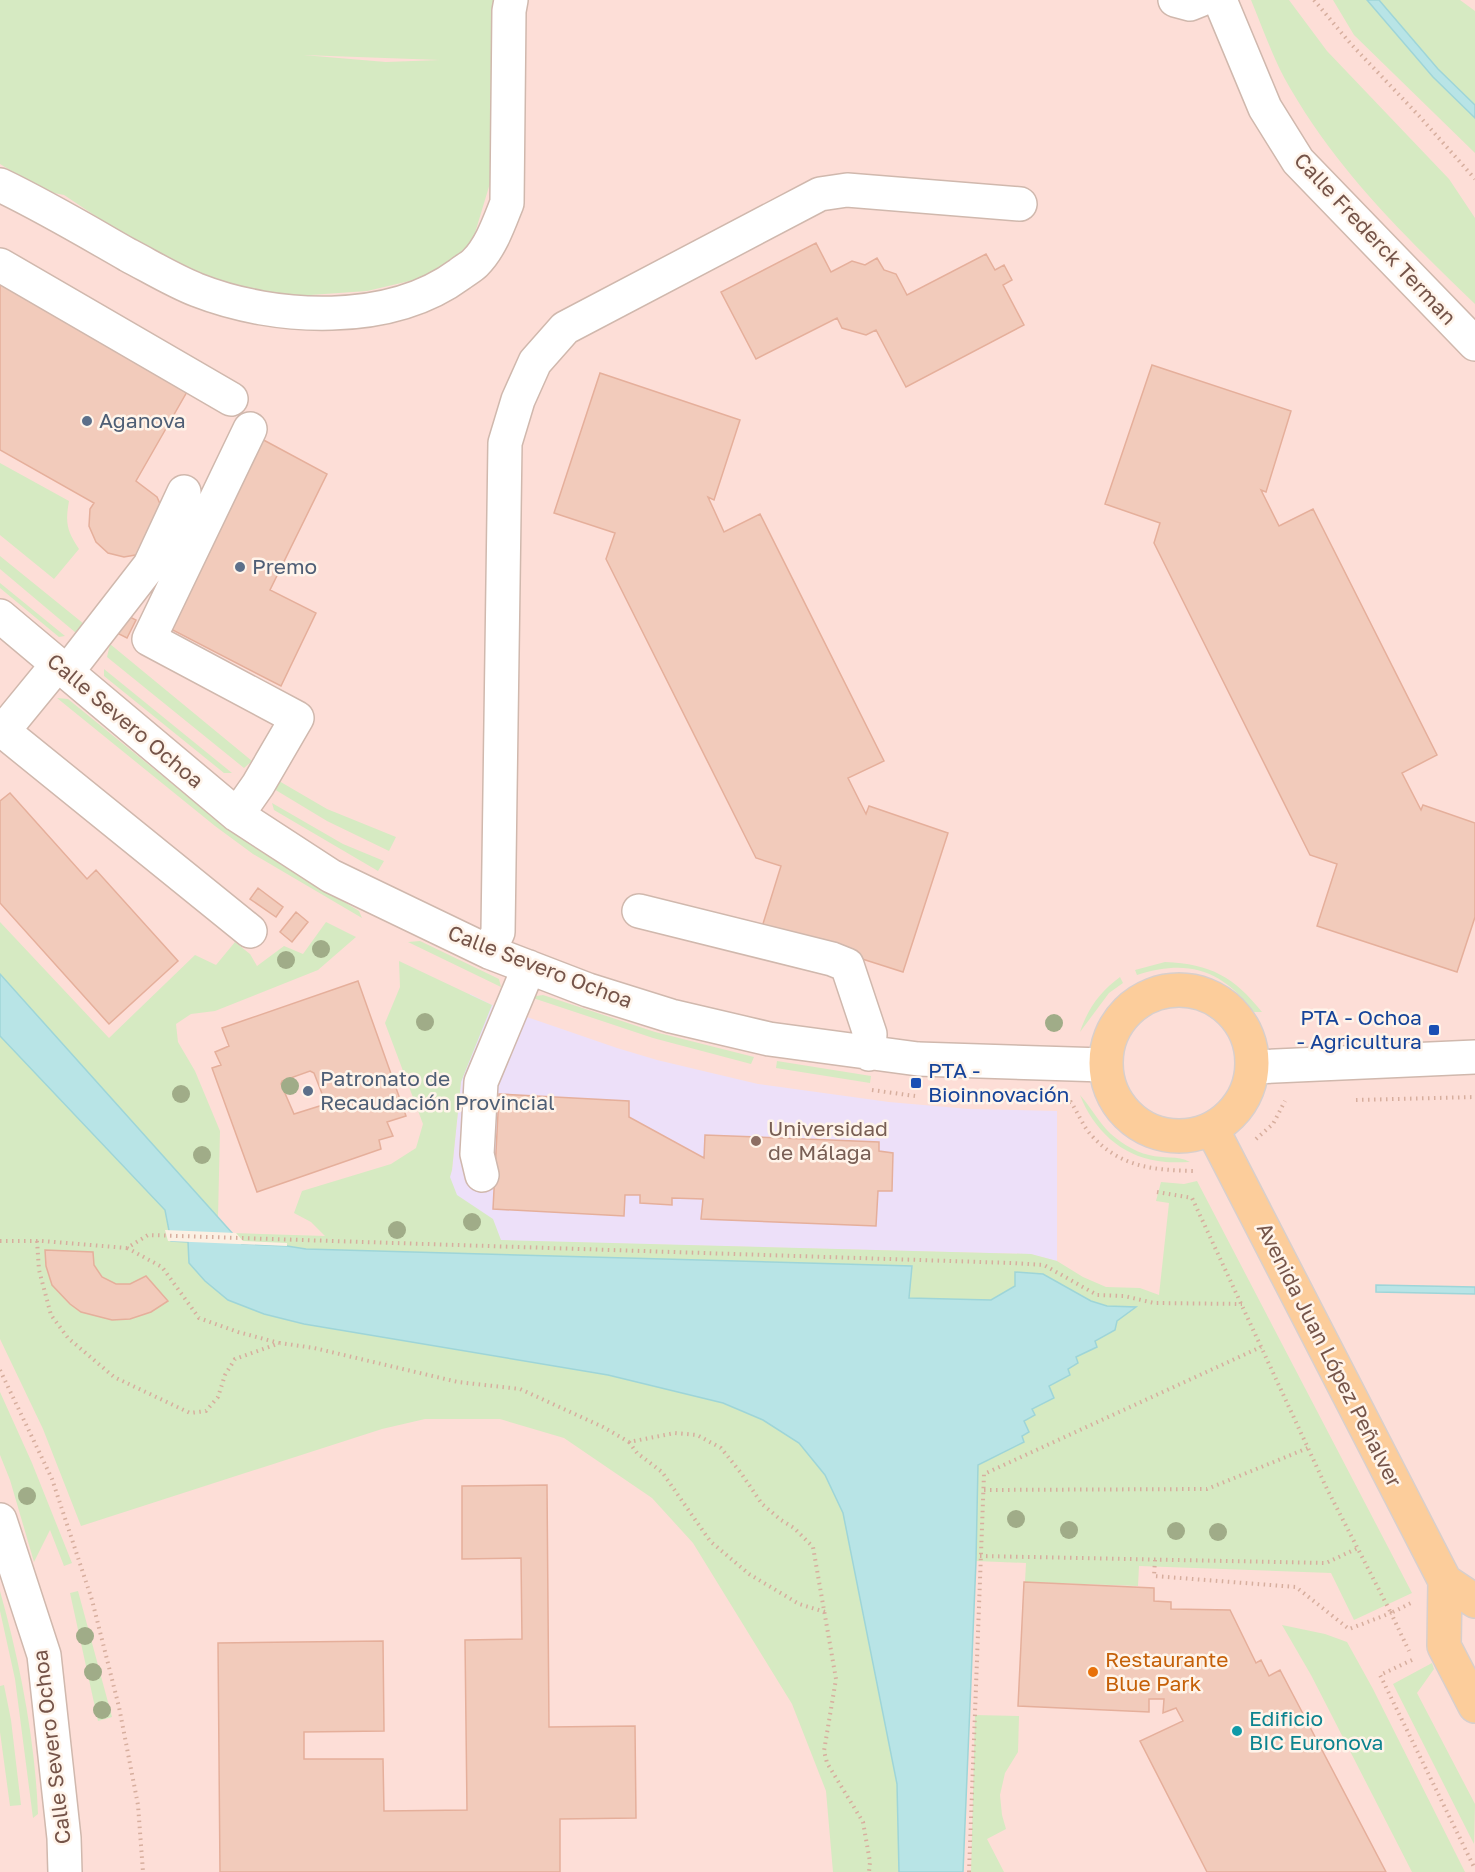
<svg xmlns="http://www.w3.org/2000/svg" width="1475" height="1872" font-family="'Golos Text',sans-serif">
<style>
.commercial{fill:#fdded7}
.education{fill:#ede0f9}
.green{fill:#d6eac2;fill-rule:evenodd}
.water{fill:#b8e4e6;stroke:#9ed5d8;stroke-width:1.5}
.pier{fill:#fcf0e3}
.building{fill:#f2cbbb;stroke:#e5af9b;stroke-width:1.5;fill-rule:evenodd}
.lines{fill:none;stroke-linecap:round;stroke-linejoin:round}
.minor-casing{stroke:#d0b8ad;stroke-width:36}
.major-casing{stroke:#d8cfcc;stroke-width:36}
.path{stroke:#d7ae9e;stroke-width:4;stroke-dasharray:1.5 4.5;stroke-linecap:butt}
.minor{stroke:#fff;stroke-width:33}
.major{stroke:#fccd9b;stroke-width:33}
.tree{fill:#a0ac88}
.service-dot{fill:#5c6f8a;stroke:#fff4ea;stroke-width:2}
.transit-dot{fill:#1a4fb4;stroke:#fff4ea;stroke-width:2}
.education-dot{fill:#8d6e63;stroke:#fff4ea;stroke-width:2}
.food-dot{fill:#e8710a;stroke:#fff4ea;stroke-width:2}
.culture-dot{fill:#0f9aa8;stroke:#fff4ea;stroke-width:2}
.labels{text-anchor:middle;stroke-width:5;stroke-linejoin:round;paint-order:stroke}
.street-label{font-size:21px;fill:#755449;stroke:#fff4ea}
.service-label{font-size:21px;fill:#4e5e75;stroke:#fff4ea;text-anchor:start}
.transit-label{font-size:21px;fill:#164399;stroke:#fff4ea;text-anchor:end}
.education-label{font-size:21px;fill:#785e54;stroke:#fff4ea;text-anchor:start}
.food-label{font-size:21px;fill:#c56008;stroke:#fff4ea;text-anchor:start}
.culture-label{font-size:21px;fill:#0d838f;stroke:#fff4ea;text-anchor:start}
</style>
<rect width="100%" height="100%" fill="#fcf0e3"/>
<path class="commercial" d="M0,0H1475V1872H0Z"/>
<path class="education" d="M470,994L492,1005L617,1048L657,1060L758,1084L889,1102L969,1109L1057,1111V1261L1030,1254L441,1239L442,1199L452,1170Z"/>
<path class="green" d="M0,0H499L497,160L472,243L431,276L367,291L296,296L211,283L121,233L64,195L44,191L0,164ZM303,55L440,60L386,62Z
M1251,0H1289L1327,51L1449,179L1475,218V304C1405,236 1340,174 1290,88C1274,61 1263,29 1251,0Z
M1333,0H1367L1433,77L1475,118V153L1354,35Z
M1379,0H1460L1475,11V105L1438,69Z
M0,463L69,501C65,523 67,531 79,549L54,579L0,535Z
M0,556L84,624L76,633L0,569Z
M0,583L65,636L59,637L0,588Z
M110,644L252,761L244,768L107,657Z
M104,669L232,773H224L104,676Z
M57,698L68,699L219,822L254,847L359,911L362,918L253,854L215,826Z
M279,781L327,809L396,837L389,851L327,821L274,789Z
M272,803L343,844L384,861L378,871L274,810Z
M0,922L109,1038L195,955L216,965L235,942L250,954L257,966L284,946L303,954L326,922L356,937L318,970L215,1011L191,1014L176,1024L178,1042L195,1071L220,1131L218,1217L232,1233L325,1236L311,1222L294,1213L302,1191L391,1164L416,1148L423,1124L385,1023L400,987L399,961L492,1005L461,1082L452,1170L450,1177L457,1195L493,1219L501,1240L1031,1254L1057,1261L1083,1277L1106,1287L1140,1288L1159,1295L1169,1203L1156,1201L1161,1182L1184,1184L1197,1181L1412,1593L1354,1620L1331,1573L1139,1566L1138,1586L1025,1582L1026,1563L976,1561L963,1872H833L826,1791L792,1704L693,1543L652,1498L564,1438L500,1419H425L382,1429L81,1526L43,1429L0,1339Z
M420,941L499,979L501,987L408,942Z
M1165,962C1211,964 1234,977 1262,1012H1254C1221,969 1188,959 1137,975L1135,970Z
M1120,977L1123,983L1109,993L1080,1032C1088,1008 1100,992 1120,977Z
M543,995L655,1032L754,1057L751,1064L653,1038L530,997Z
M777,1061L871,1076L870,1083L776,1068Z
M1080,1095C1090,1106 1096,1118 1106,1129C1116,1140 1134,1152 1149,1155C1164,1159 1177,1155 1190,1162C1180,1162 1168,1163 1158,1161C1121,1156 1093,1129 1080,1095Z
M0,1392L32,1463L72,1563L64,1566L50,1530L34,1562L10,1480L0,1455Z
M0,1591C20,1663 35,1739 38,1814L33,1818L15,1679L0,1611Z
M78,1591L112,1717L98,1721L70,1593Z
M1282,1625L1325,1634L1347,1642L1373,1689L1465,1872H1412L1311,1675Z
M1432,1663L1434,1669L1417,1693L1475,1804L1474,1844L1393,1684Z
M4,1685L11,1720L21,1805L10,1806L0,1732V1686Z
M975,1715L1019,1716L1018,1752L1005,1773L1000,1795L1002,1815L1006,1829L987,1839L1004,1872H971Z"/>
<path class="water" d="M1367,0H1379L1438,69L1475,105V118L1433,77Z
M0,974L242,1244L287,1246L306,1249L912,1266L909,1298L991,1300L1015,1286V1272L1043,1274L1091,1301L1107,1306L1136,1307L1117,1321L1115,1330L1095,1341L1097,1347L1076,1357L1078,1363L1068,1369L1070,1375L1049,1386L1054,1398L1032,1409L1035,1415L1024,1421L1029,1432L1022,1436L1024,1442L978,1465L976,1561L963,1872H899L897,1784L843,1513L825,1475L799,1443L763,1420L723,1403L608,1375L304,1324L264,1314L228,1300L205,1281L189,1263L188,1242L171,1241L165,1210L0,1036Z
M1376,1285L1475,1287V1294L1376,1292Z"/>
<path class="pier" d="M165,1230L236,1233L243,1241L287,1243V1246L168,1241Z"/>
<path class="building" d="M816,243L831,272L852,261L865,265L877,258L884,270L896,274L907,295L986,254L995,270L1004,265L1012,280L1003,285L1024,325L906,387L876,330L866,335L842,328L837,318L756,359L721,292Z
M0,283L188,390L136,481L157,497L164,513L141,554L124,557L108,553L96,542L89,526L90,509L94,503L0,450Z
M1152,365L1291,411L1266,492L1261,490L1279,526L1313,509L1437,755L1402,773L1421,810L1423,805L1475,823V917L1457,972L1317,926L1337,864L1310,855L1154,543L1160,523L1105,504Z
M600,373L740,420L714,500L708,497L724,532L760,514L884,761L848,778L866,814L869,806L948,833L903,972L762,927L781,866L756,858L606,559L615,533L554,513Z
M258,437L327,474L270,590L316,613L281,686L163,625Z
M126,615L136,620L127,638L117,633Z
M10,793L87,879L96,870L178,961L109,1024L0,903V801Z
M258,888L283,907L276,917L250,899Z
M296,912L308,922L292,942L280,932Z
M358,981L406,1116L387,1122L393,1136L379,1140L381,1149L257,1192L212,1068L221,1065L215,1052L229,1046L222,1028ZM310,1071L314,1073L326,1104L294,1114L281,1084L282,1081Z
M499,1094L629,1101V1117L704,1158L705,1135L879,1142V1151L893,1153L892,1191H878L876,1226L701,1219L703,1199L672,1198V1205L640,1203V1195H625L624,1216L493,1209Z
M45,1250L93,1252L94,1265L102,1277L116,1284H130L146,1276L168,1301L151,1312L130,1319L112,1320L81,1312L70,1304L52,1285L46,1266Z
M547,1485L549,1727L635,1726L636,1818L560,1819V1872H220L218,1643L383,1641L384,1731L304,1732V1759H383L384,1811L467,1810L465,1640L522,1639L521,1558L462,1559V1486Z
M1024,1582L1154,1588V1601L1171,1602V1609L1230,1610L1256,1663L1261,1660L1269,1676L1280,1670L1386,1872H1207L1140,1741L1183,1721L1176,1708L1163,1713L1164,1699H1149V1712L1018,1706Z"/>
<g class="lines">
<g class="minor-casing">
<path id="minor" d="M1175,0L1190,4L1200,0
M1220,0L1265,108L1298,161L1475,344
M0,185C44,206 86,231 128,255C151,267 174,281 197,290C276,321 390,326 460,274C465,270 471,267 475,263C491,247 499,223 507,203L509,11L511,0
M0,265L231,399
M0,616L237,815L331,876L489,952L588,990L671,1016L769,1039L918,1059L1104,1065
M57,665L3,731L250,931
M67,672L150,565L184,492
M237,815L258,785L297,718L149,639L250,429
M639,911L832,959L847,965L870,1034L869,1054
M489,952L498,932L505,443L518,400L535,362L565,328L820,194L847,190L1020,204
M1253,1067L1475,1057
M482,1175L477,1154L481,1082L529,967
M0,1520L44,1655L64,1838L65,1872"/>
</g>
<g class="major-casing">
<path id="major" d="M1106 1063a73 73 0 1 1 146 0a73 73 0 1 1-146 0Z
M1212,1129L1445,1581L1444,1646L1475,1706
M1445,1581L1475,1601"/>
</g>
<path class="path" d="M1314,0L1350,43L1421,118L1475,179
M872,1090L915,1096
M950,1097L1071,1102C1078,1113 1083,1126 1091,1135C1121,1168 1154,1170 1195,1171
M1356,1100L1475,1097
M1256,1139L1273,1124L1285,1101
M1157,1192L1192,1198L1327,1489L1391,1613L1411,1603
M0,1241H42L127,1248L148,1235L1012,1263L1044,1265L1097,1295L1124,1296L1154,1303L1242,1304
M37,1241L39,1270L51,1315L68,1338L114,1377L190,1413L206,1411L218,1397L225,1375L235,1359L280,1343L314,1348L458,1382L520,1389L603,1427L629,1442L675,1433L697,1435L721,1448L741,1473L762,1504L781,1520L794,1528L813,1547L836,1679L824,1751L827,1763L863,1822L870,1862L869,1872
M127,1248L162,1267L199,1318L238,1332L279,1343
M0,1370L52,1479L92,1600L119,1707L138,1805L143,1872
M629,1442L637,1453L662,1472L710,1541L749,1574L799,1604L825,1612
M984,1490L1207,1489L1308,1448
M980,1556L1326,1563L1358,1548
M1155,1560L1154,1576L1296,1587L1349,1629L1391,1613L1409,1651
M1412,1660L1380,1675L1475,1869
M969,1872L984,1474L1261,1347"/>
<use href="#minor" class="minor"/>
<use href="#major" class="major"/>
</g>
<g class="tree">
<circle cx="321" cy="949" r="9"/>
<circle cx="286" cy="960" r="9"/>
<circle cx="425" cy="1022" r="9"/>
<circle cx="1054" cy="1023" r="9"/>
<circle cx="290" cy="1086" r="9"/>
<circle cx="181" cy="1094" r="9"/>
<circle cx="202" cy="1155" r="9"/>
<circle cx="472" cy="1222" r="9"/>
<circle cx="397" cy="1230" r="9"/>
<circle cx="27" cy="1496" r="9"/>
<circle cx="1016" cy="1519" r="9"/>
<circle cx="1069" cy="1530" r="9"/>
<circle cx="1176" cy="1531" r="9"/>
<circle cx="1218" cy="1532" r="9"/>
<circle cx="85" cy="1636" r="9"/>
<circle cx="93" cy="1672" r="9"/>
<circle cx="102" cy="1710" r="9"/>
</g>
<g class="service-dot">
<circle cx="87" cy="421" r="6"/>
<circle cx="240" cy="567" r="6"/>
<circle cx="308" cy="1091" r="6"/>
</g>
<g class="transit-dot">
<rect x="1428" y="1024" width="12" height="12" rx="3"/>
<rect x="910" y="1077" width="12" height="12" rx="3"/>
</g>
<circle class="education-dot" cx="756" cy="1141" r="6"/>
<circle class="food-dot" cx="1093" cy="1672" r="6"/>
<circle class="culture-dot" cx="1237" cy="1731" r="6"/>
<g class="labels">
<g class="street-label">
<text transform="translate(1375 239) rotate(47)" y="7">Calle Frederck Terman</text>
<text transform="translate(125 721) rotate(40)" y="7">Calle Severo Ochoa</text>
<text transform="translate(540 967) rotate(21)" y="7">Calle Severo Ochoa</text>
<text transform="translate(1329 1355) rotate(63)" y="7">Avenida Juan López Peñalver</text>
<text transform="translate(52 1747) rotate(-97)" y="7">Calle Severo Ochoa</text>
</g>
<g class="service-label">
<text x="99" y="428">Aganova</text>
<text x="252" y="574">Premo</text>
<text x="320" y="1086">Patronato de<tspan x="320" dy="24">Recaudación Provincial</tspan></text>
</g>
<g class="transit-label">
<text x="1422" y="1025">PTA - Ochoa<tspan x="1422" dy="24">- Agricultura</tspan></text>
<text x="928" y="1078" text-anchor="start">PTA -<tspan x="928" dy="24">Bioinnovación</tspan></text>
</g>
<g class="education-label">
<text x="768" y="1136">Universidad<tspan x="768" dy="24">de Málaga</tspan></text>
</g>
<g class="food-label">
<text x="1105" y="1667">Restaurante<tspan x="1105" dy="24">Blue Park</tspan></text>
</g>
<g class="culture-label">
<text x="1249" y="1726">Edificio<tspan x="1249" dy="24">BIC Euronova</tspan></text>
</g>
</g>
</svg>
